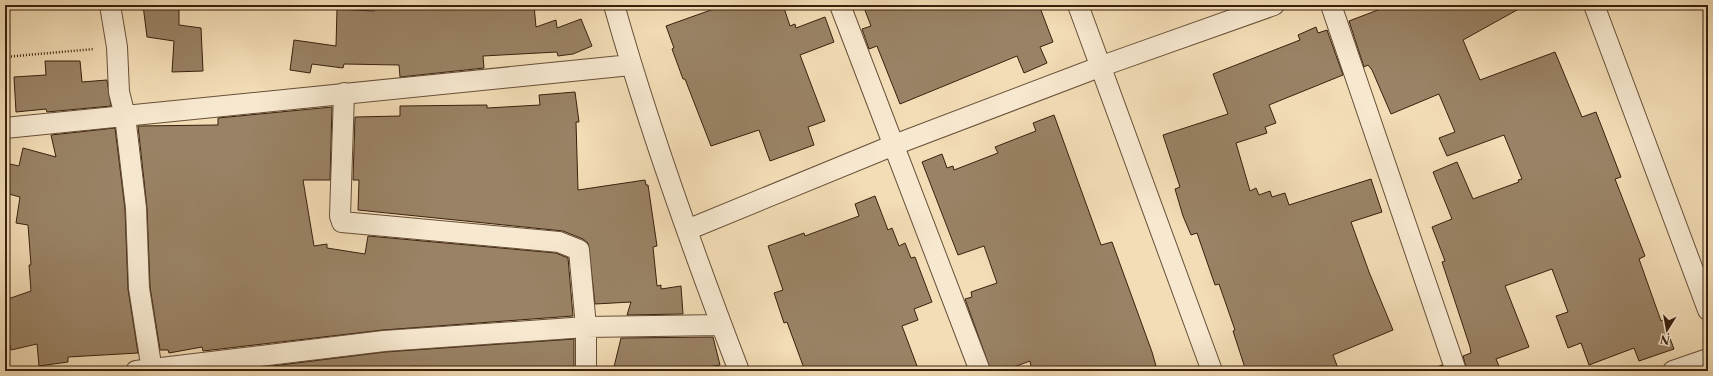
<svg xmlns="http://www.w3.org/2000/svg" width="1713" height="376" font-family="'Libre Caslon Text',serif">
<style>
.building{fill:#998265;stroke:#38200d}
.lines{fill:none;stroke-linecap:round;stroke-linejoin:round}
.minor-casing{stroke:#674f37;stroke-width:22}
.path{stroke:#38200d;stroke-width:2.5;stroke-dasharray:1 2;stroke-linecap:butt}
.minor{stroke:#f7e9d0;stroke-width:20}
</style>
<rect width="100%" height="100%" fill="#f3ddb6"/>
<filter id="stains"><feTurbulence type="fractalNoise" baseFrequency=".005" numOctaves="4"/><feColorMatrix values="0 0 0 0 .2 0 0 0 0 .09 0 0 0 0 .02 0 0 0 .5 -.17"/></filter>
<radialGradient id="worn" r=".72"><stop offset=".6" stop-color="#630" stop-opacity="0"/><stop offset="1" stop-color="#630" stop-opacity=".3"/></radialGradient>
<path class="building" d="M143,5H179V25L201,28L203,71L172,72L174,41L147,37Z
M374,5H460V7L534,5L536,27L556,20L557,28L581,19L592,46L573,54L558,56L557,52L483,56L484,68L400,77L399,65L344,64L343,68L312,64L310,73L290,70L294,40L336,46L337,9L374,11Z
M725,5H783L790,26L795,24L796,28L825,17L834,42L800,55L825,121L808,127L814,145L770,161L759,130L711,146L685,79H683L672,49L674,48L666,26Z
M863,5H1039L1053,42L1040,47L1047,63L1024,73L1017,56L900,104L877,46L869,49L862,29L871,26Z
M1391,5H1526L1463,40L1480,80L1555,52L1582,117L1596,112L1621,177L1615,179L1645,256L1639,259L1661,321L1663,320L1674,349L1639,361L1634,348L1589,365L1581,343L1568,348L1556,316L1568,312L1552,269L1505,286L1529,347L1496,359L1501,371H1467L1463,356L1471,353L1470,347L1442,262L1445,261L1432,227L1452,219L1433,172L1457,162L1473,199L1519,182L1518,180L1522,179L1504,135L1447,156L1439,138L1455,132L1439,94L1391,114L1372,70L1368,65L1364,67L1349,21Z
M1316,27L1318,33L1327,30L1343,75L1269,105L1276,123L1265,127L1267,133L1236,143L1250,191L1256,188L1259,195L1270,191L1272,197L1285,193L1289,205L1371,179L1382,212L1351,222L1369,272L1393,330L1333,355L1339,371H1246L1233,331L1235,330L1219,284L1215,285L1197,233L1191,235L1183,216L1175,189L1180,187L1163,135L1228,114L1213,74L1300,40L1298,35Z
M45,61H80L82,82L107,80L111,106L47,112L46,109L16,112L14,77L46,75Z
M575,92L579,122H576L578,190L645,180L646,185H648L657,246L653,247L657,286L661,285V289L681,286L683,314L627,315L631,302L595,304L588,243L583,239L563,231L358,210L359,180H353L355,117L400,116V106L487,105V108L540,105L539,95Z
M332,107L330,180H303L314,246L327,244V248L365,254L368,236L556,253L568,258L573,316L383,330L203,351L202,347L169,353L168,350H160L150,287L147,208L138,126L218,125V118Z
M1054,115L1101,245L1112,242L1152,352L1156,366L1143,371H1032L1030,361L1003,371H991L965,299L972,297L971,292L997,283L984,246L958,255L922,162L942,154L947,168L953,166L954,170L998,153L995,147L1036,131L1033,123Z
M115,128L125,209L128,289L138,353L68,357V362L39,366L37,344L11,350L10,346L5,347V300L31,291L29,265H31L28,225L16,223L20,197L5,193V163L19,166L23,148L56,157L51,135Z
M875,196L888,230L892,228L899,246L905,243L911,258L915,257L932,302L914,309L918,320L902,326L917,366L904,371H805L787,322L784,323L774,293L783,290L768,246L804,233L805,236L859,216L855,204Z
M713,337L720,365L684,371H613L621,338Z
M574,339V371H442L414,366L415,371H232L385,352Z
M1442,365L1444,371H1429V370Z"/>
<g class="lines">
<g class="minor-casing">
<path id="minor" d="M110,5L117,47L119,92L125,116L136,208L139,288L152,371
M614,5C649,129 693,251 739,371
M840,5L980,371
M1078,5L1212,371
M1331,5L1456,371
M1594,5L1708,310
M344,93L340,216L342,222L559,242L579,250L586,327V371
M5,128L631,65
M687,230L894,145L1102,66L1274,5
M136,371L384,341L586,327L721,325
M1673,371L1708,359"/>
</g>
<path class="path" d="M5,57L94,49"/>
<use href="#minor" class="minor"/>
</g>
<rect width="1713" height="376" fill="none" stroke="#f3ddb6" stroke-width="20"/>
<rect x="6" y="6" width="1701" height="364" fill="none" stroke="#38200d" stroke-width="2"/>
<rect x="10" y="10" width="1693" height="356" fill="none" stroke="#38200d"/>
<g transform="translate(1667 330) rotate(191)" stroke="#f7e9d0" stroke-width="3" paint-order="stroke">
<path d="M0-3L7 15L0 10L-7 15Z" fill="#38200d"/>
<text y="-6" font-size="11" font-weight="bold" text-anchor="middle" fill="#38200d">N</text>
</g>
<rect width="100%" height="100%" filter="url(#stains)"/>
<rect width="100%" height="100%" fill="url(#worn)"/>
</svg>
